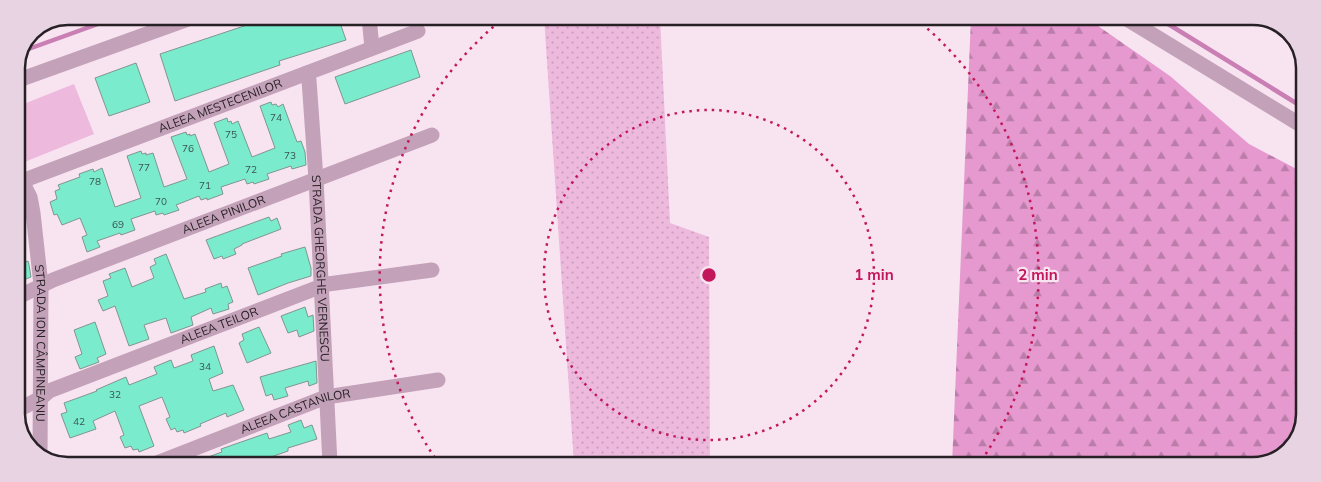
<svg xmlns="http://www.w3.org/2000/svg" width="1321" height="482" font-family="Mulish,sans-serif">
<style>
.grass{fill:url(#grass-dots)}
.forest{fill:url(#forest-firs)}
.garden{fill:#edb9dd}
.lines{fill:none;stroke-linecap:round;stroke-linejoin:round}
.stream{stroke:#c97fb3;stroke-width:4.5}
.building{fill:#7aebcd;stroke:#80968f}
.minor{stroke:#c3a1b8;stroke-width:15}
.ring{fill:none;stroke:#c2185b;stroke-width:2.5;stroke-dasharray:2.5 5}
.labels{text-anchor:middle;stroke-width:4.5;stroke-linejoin:round;paint-order:stroke}
.number-label{font-size:10px;fill:#3c534f}
.street-label{font-size:12px;fill:#272025;stroke:#f8e3f1}
.rim{fill:none;stroke:#272025;stroke-width:2.5}
.centre{fill:#c2185b;stroke:#f8e3f1;stroke-width:2.5}
.ring-label{font-size:15px;text-anchor:middle;font-weight:bold;fill:#c2185b;stroke:#f8e3f1;stroke-width:4.5;stroke-linejoin:round;paint-order:stroke}
</style>
<defs>
<pattern id="grass-dots" width="8" height="8" patternUnits="userSpaceOnUse" patternTransform="scale(1.25)"><rect width="8" height="8" fill="#edb9dd"/><path d="M2 2h.1M6 6h.1" fill="none" stroke="#cb9fbe" stroke-width="1.8" stroke-linecap="round"/></pattern>
<pattern id="forest-firs" width="22" height="20" patternUnits="userSpaceOnUse" patternTransform="scale(1.25)"><rect width="22" height="20" fill="#e599cf"/><path d="M5 1l3.5 6h-7zM16 11l3.5 6h-7z" fill="#ba7ca8"/></pattern>
</defs>
<rect width="100%" height="100%" fill="#f8e3f1"/>
<path class="grass" d="M544,17L660,18L670,223L709,237L710,465L574,464Z"/>
<path class="forest" d="M971,18L1088,19L1170,76L1249,144L1304,173L1302,430L1284,455L1253,466L952,465Z"/>
<path class="garden" d="M74,84L94,134L17,165L16,107Z"/>
<g class="lines">
<path class="stream" d="M1160,19L1304,108
M23,51L120,16"/>
</g>
<path class="building" d="M271,17H338L346,40L279,61L280,65L175,101L160,54Z
M411,50L420,77L345,104L335,77Z
M136,63L150,102L109,116L95,78Z
M271,102L272,105L276,104L278,107L283,104L297,142L301,141L305,152L306,165L292,169L291,166L267,174L269,179L254,184L253,182L247,184L245,179L221,187L223,194L207,200V198L201,200L199,196L176,205L179,210L164,215L163,213L156,215L155,211L131,219L135,230L121,235L120,233L97,241L100,247L87,252L82,237L87,235L80,218L62,225L57,214L54,215L50,202L57,199L55,191L60,189L58,185L80,177L79,174L93,169L94,172L102,168L115,207L141,198L127,156L141,151L142,154L146,153V155L153,153L164,187L187,179L171,137L186,132L187,135L190,134V136L195,134L209,172L229,164L214,123L227,118L228,122L231,121L232,124L238,121L252,157L275,148L260,106Z
M269,217L271,221L277,218L281,229L242,244V245L234,249L236,254L223,259L222,256L214,259L206,240Z
M305,247L311,268V276L288,283L258,295L248,268L282,256L281,254Z
M166,254L184,299L206,292L205,289L221,283L222,288L227,286L233,302L228,304L229,309L213,314L211,308L191,317L193,325L171,333L166,318L144,325L149,339L129,346L115,306L103,311L98,300L108,296L103,281L111,278L109,274L125,268L132,287L154,278L150,267L156,264L154,259Z
M28,261L29,265L31,277L16,283V266Z
M305,307L308,317L313,315L314,331L299,337L297,330L288,333L281,316Z
M95,322L106,354L97,358L99,362L80,369L75,357L82,354L74,330Z
M259,327L271,353L247,363L239,343L244,340L242,334Z
M214,346L223,373L209,379L213,391L233,385L244,410L227,417L226,413L200,424L201,426L184,433L183,430L177,432L175,428L171,430L166,419L170,417L162,397L139,406L154,446L139,452L138,449L133,450L131,446L125,448L120,437L124,435L115,411L93,421L96,429L70,438L61,414L67,412L64,403L97,391L96,390L126,377L129,385L157,374L154,367L171,360L174,368L193,361L191,355Z
M316,361L317,383L309,386L308,381L285,388L288,396L274,400L272,394L266,396L260,377Z
M301,420L304,428L312,425L317,439L288,448V451L251,464L194,463V462L222,452L221,449L267,433L269,439L291,432L288,425Z"/>
<g class="lines">
<g class="minor">
<path d="M369,17L372,48"/>
<path d="M1127,19L1304,127"/>
<path id="s1" d="M307,73L309,80L316,179L330,464"/>
<path d="M16,81L194,17"/>
<path id="s2" d="M16,173L22,181L418,31"/>
<path id="s3" d="M16,183L22,181L30,197L33,213L41,285L40,455"/>
<path id="s4" d="M16,298L53,280L432,135"/>
<path id="s5" d="M16,411L41,398L49,391L314,289L328,284L432,270"/>
<path id="s6" d="M157,463L326,397L438,380"/>
</g>
</g>
<g class="ring">
<circle cx="709" cy="275" r="165"/>
<path d="M439 464A329 329 0 0 1 504 18M916 19A329 329 0 0 1 979 464"/>
</g>
<g class="labels">
<g class="number-label">
<text x="276" y="121">74</text>
<text x="231" y="138">75</text>
<text x="188" y="152">76</text>
<text x="290" y="159">73</text>
<text x="144" y="171">77</text>
<text x="251" y="173">72</text>
<text x="95" y="185">78</text>
<text x="205" y="189">71</text>
<text x="161" y="205">70</text>
<text x="118" y="228">69</text>
<text x="205" y="370">34</text>
<text x="115" y="398">32</text>
<text x="79" y="425">42</text>
</g>
<g class="street-label">
<text dy="4" stroke="none"><textPath href="#s2" startOffset="222">ALEEA MESTECENILOR</textPath></text>
<text dy="4" stroke="none"><textPath href="#s4" startOffset="224">ALEEA PINILOR</textPath></text>
<text dy="4" stroke="none"><textPath href="#s1" startOffset="196">STRADA GHEORGHE VERNESCU</textPath></text>
<text dy="4" stroke="none"><textPath href="#s5" startOffset="221">ALEEA TEILOR</textPath></text>
<text dy="4" stroke="none"><textPath href="#s3" startOffset="171">STRADA ION CÂMPINEANU</textPath></text>
<text dy="4" stroke="none"><textPath href="#s6" startOffset="148">ALEEA CASTANILOR</textPath></text>
</g>
</g>
<path d="M0 0H1321V482H0ZM68 25H1253A43 43 0 0 1 1296 68V414A43 43 0 0 1 1253 457H68A43 43 0 0 1 25 414V68A43 43 0 0 1 68 25Z" fill="#e7d3e1" fill-rule="evenodd"/>
<path class="rim" d="M68 25H1253A43 43 0 0 1 1296 68V414A43 43 0 0 1 1253 457H68A43 43 0 0 1 25 414V68A43 43 0 0 1 68 25Z"/>
<circle cx="709" cy="275" r="8" class="centre"/>
<g class="ring-label">
<text x="874" y="280">1 min</text>
<text x="1038" y="280">2 min</text>
</g>
</svg>
